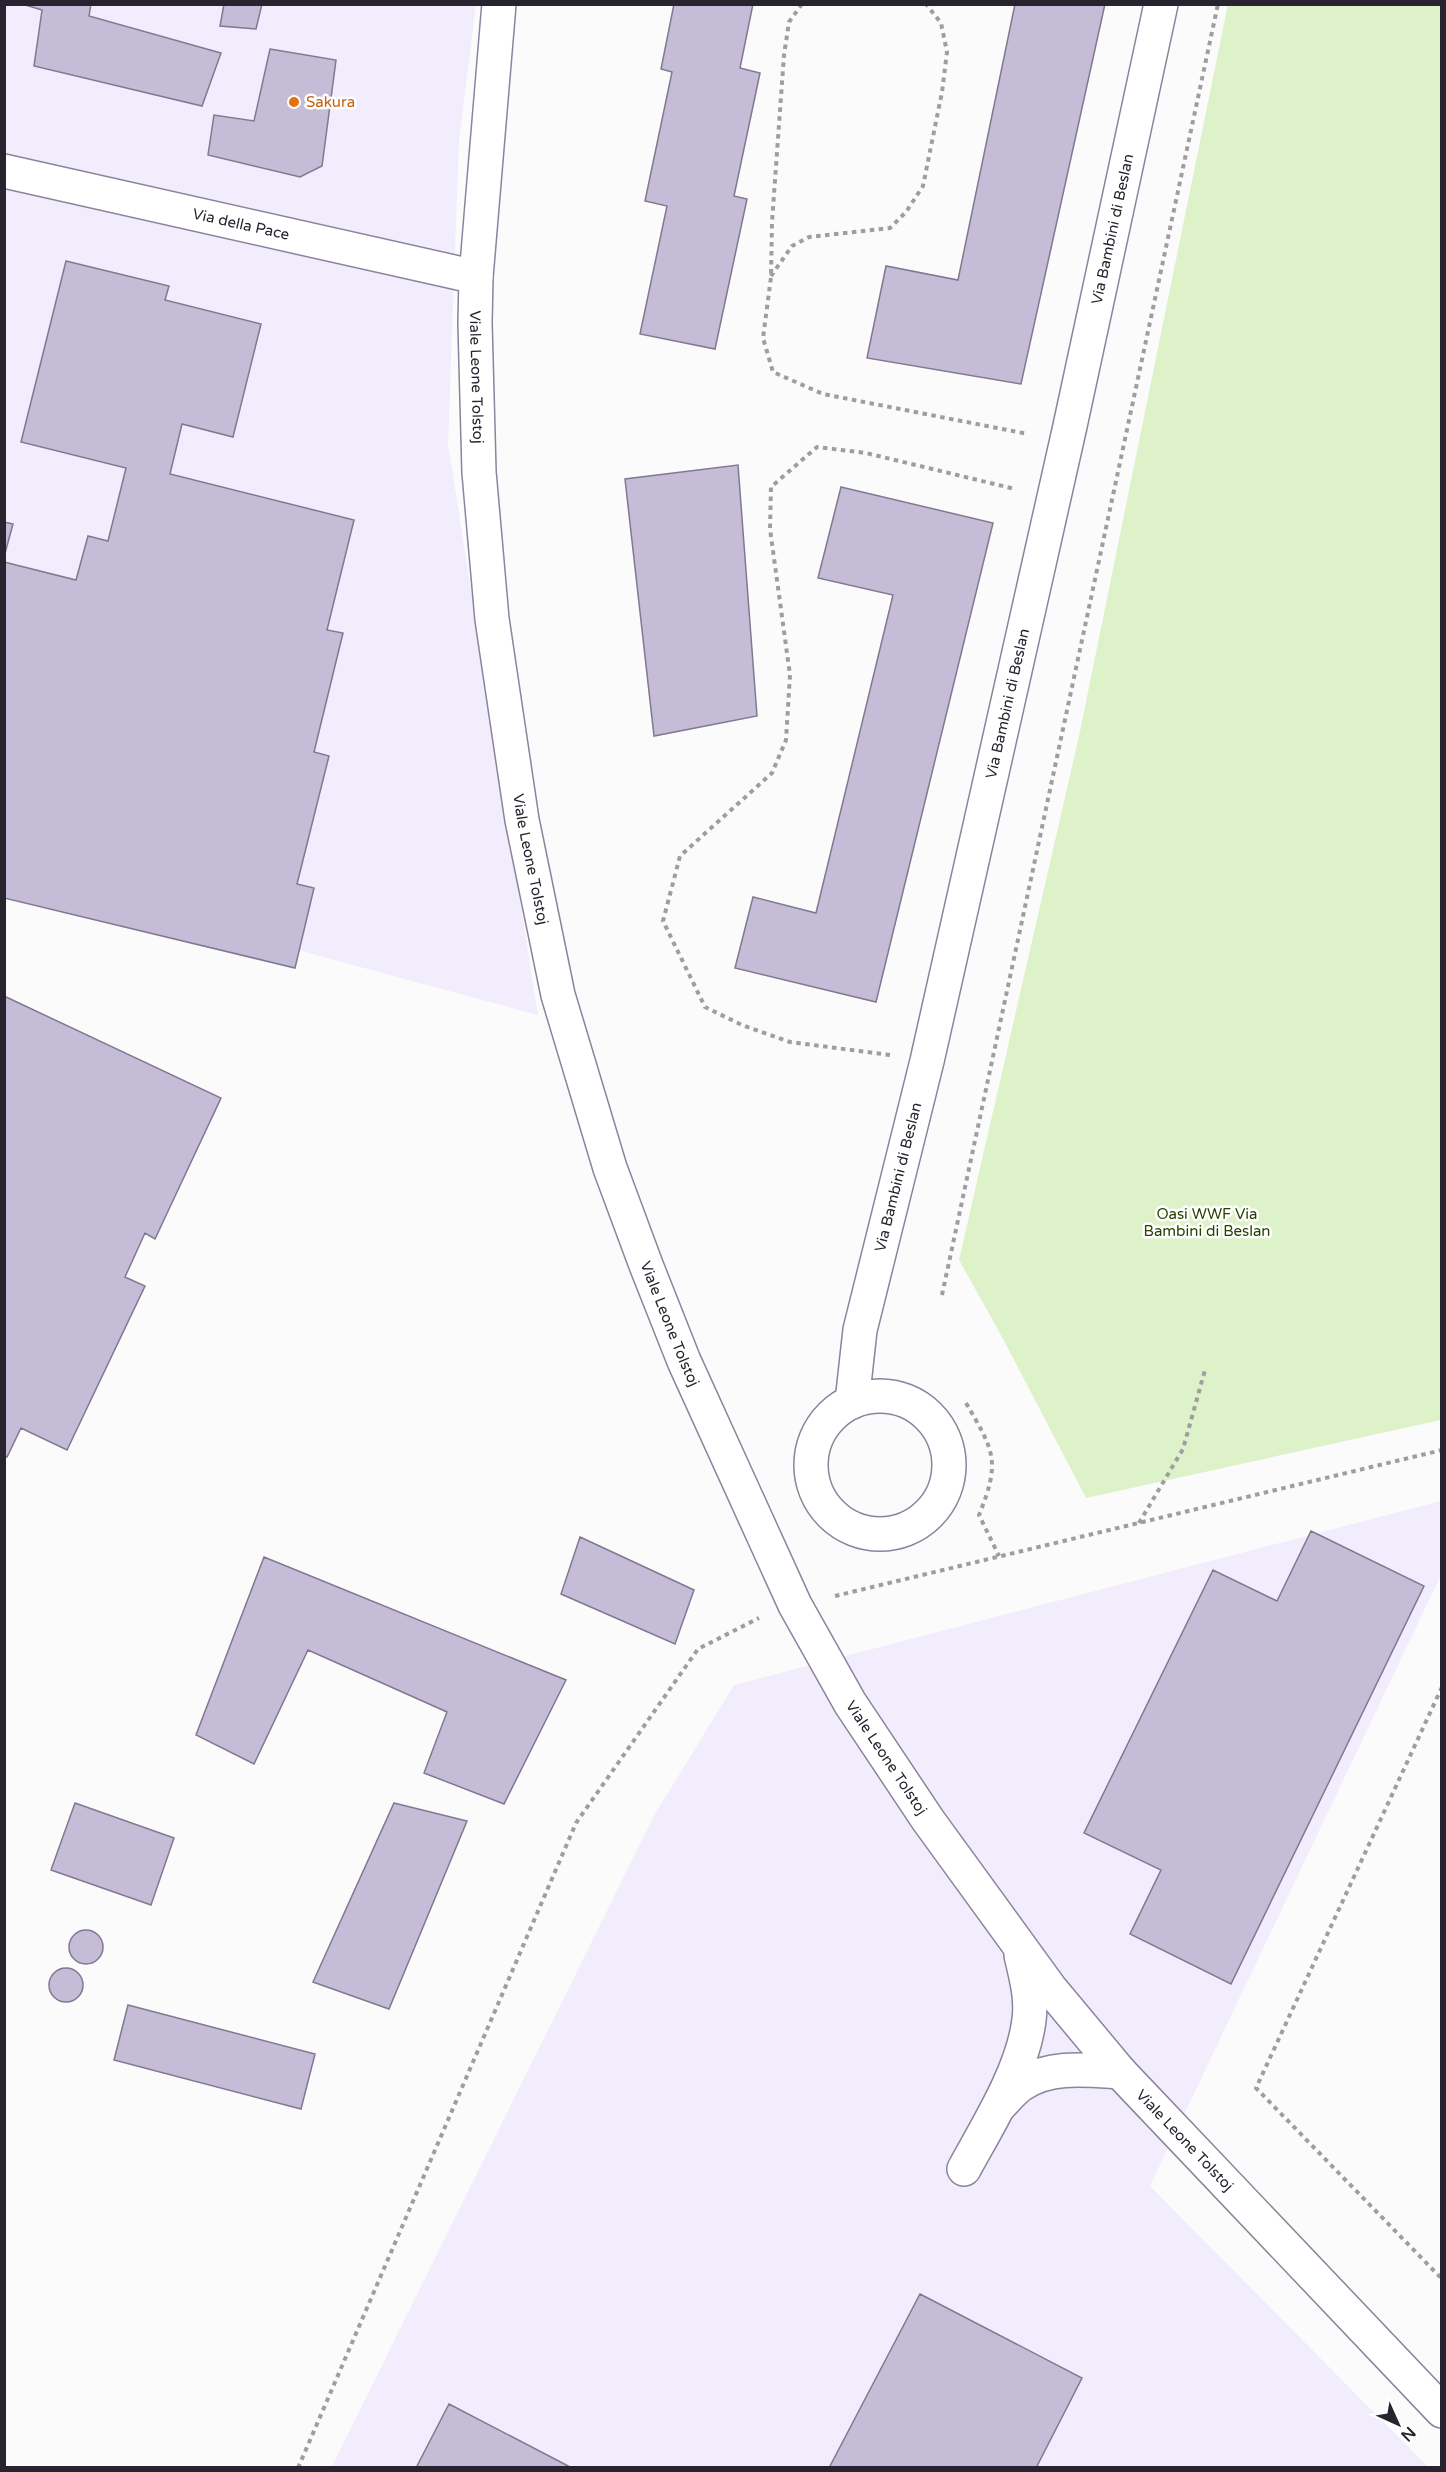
<svg xmlns="http://www.w3.org/2000/svg" width="1446" height="2472" font-family="'Varela Round',sans-serif">
<style>
.built{fill:#f2edfc}
.green{fill:#def2ca}
.building{fill:#c5bcd7;stroke:#817891;stroke-width:1.5}
.lines{fill:none;stroke-linecap:round;stroke-linejoin:round}
.minor-casing{stroke:#8c839d;stroke-width:36}
.path{stroke:#9f9da2;stroke-width:4;stroke-dasharray:4.5 4.5;stroke-linecap:butt}
.minor{stroke:#fff;stroke-width:33}
.food-dot{fill:#e8710a;stroke:#fff;stroke-width:2}
.labels{text-anchor:middle;stroke-width:5;stroke-linejoin:round;paint-order:stroke}
.food-label{font-size:15px;fill:#c56008;stroke:#fff;text-anchor:start}
.street-label{font-size:15px;fill:#28242f;stroke:#fff}
.park-label{font-size:15px;fill:#274000;stroke:#fff}
</style>
<rect width="100%" height="100%" fill="#fbfbfb"/>
<path class="built" d="M4,5H476L459,140L448,444L538,1015L5,871Z
M1441,1501V1575L1150,2186L1428,2467L331,2468L655,1814L734,1685Z"/>
<path class="green" d="M1228,4L1441,5V1420L1086,1498L1001,1335L959,1260L1079,736Z"/>
<path class="building" d="M22,4H91L89,16L221,53L202,106L34,66L42,10Z
M224,4H262L256,29L220,26Z
M674,4H753L740,68L760,73L734,196L747,199L715,349L640,334L667,206L645,201L672,72L661,69Z
M1015,4H1105L1021,384L867,358L886,266L958,280Z
M270,49L336,60L322,166L300,177L208,155L214,115L254,121Z
M66,261L169,286L165,300L261,324L233,437L182,424L170,474L354,520L327,630L343,633L314,752L329,756L297,884L314,888L295,968L4,898V562L76,580L88,536L108,541L126,468L21,442Z
M738,465L757,716L654,736L625,479Z
M841,487L993,523L876,1002L735,968L753,897L816,913L893,595L818,578Z
M4,522L13,524L4,557Z
M4,996L221,1098L155,1239L145,1233L125,1277L145,1286L67,1450L21,1428L7,1457L4,1456Z
M1311,1531L1424,1586L1231,1984L1130,1934L1161,1870L1084,1833L1213,1570L1277,1601Z
M580,1537L694,1590L675,1644L561,1594Z
M264,1557L566,1680L504,1804L424,1773L447,1712L308,1650L254,1764L196,1735Z
M75,1803L174,1838L151,1905L51,1870Z
M394,1803L467,1821L389,2009L313,1982Z
M69 1947a17 17 0 1 1 34 0a17 17 0 1 1-34 0Z
M49 1985a17 17 0 1 1 34 0a17 17 0 1 1-34 0Z
M128,2005L315,2054L301,2109L114,2060Z
M920,2294L1082,2378L1036,2468H829Z
M449,2404L572,2468H416Z"/>
<g class="lines">
<g class="minor-casing">
<g id="minor">
<path id="s1" d="M499,4L476,277L475,323L479,472L492,619L522,820L558,995L610,1168L646,1265L684,1361L795,1605L850,1703L928,1820L1050,1988L1120,2072L1442,2411"/>
<path id="s2" d="M4,171L476,277"/>
<circle cx="880" cy="1465" r="69"/>
<path id="s3" d="M852,1402L860,1330L927,1061L1070,426L1161,4"/>
<path d="M1001,2104C1007,2098 1014,2089 1022,2084C1050,2065 1088,2070 1120,2072"/>
<path d="M964,2169C988,2125 1023,2070 1029,2020C1032,1998 1026,1977 1021,1955"/>
</g>
</g>
<path class="path" d="M802,4L789,22L784,55L772,222L771,277L763,338L773,372L823,394L1028,434
M771,276L792,246L809,237L890,228L906,212L923,186L942,92L947,52L941,23L926,4
M890,1055L790,1042L742,1025L705,1007L663,921L680,856L772,773L786,740L790,675L770,529L771,487L817,447L866,453L1015,489
M942,1295L1218,4
M966,1403C994,1451 1001,1461 979,1515L999,1556
M1139,1523L1183,1449L1205,1370
M835,1596L1442,1450
M1442,1687L1256,2088L1442,2279
M298,2468L576,1823L698,1649L759,1618"/>
<use href="#minor" class="minor"/>
</g>
<circle class="food-dot" cx="294" cy="102" r="6"/>
<g class="labels">
<g class="food-label">
<text x="306" y="107">Sakura</text>
</g>
<g class="street-label">
<text dy="5" stroke="none"><textPath href="#s2" startOffset="243">Via della Pace</textPath></text>
<text dy="5" stroke="none"><textPath href="#s3" startOffset="1202">Via Bambini di Beslan</textPath></text>
<text dy="5" stroke="none"><textPath href="#s1" startOffset="374">Viale Leone Tolstoj</textPath></text>
<text dy="5" stroke="none"><textPath href="#s3" startOffset="716">Via Bambini di Beslan</textPath></text>
<text dy="5" stroke="none"><textPath href="#s1" startOffset="860">Viale Leone Tolstoj</textPath></text>
<text dy="5" stroke="none"><textPath href="#s3" startOffset="230">Via Bambini di Beslan</textPath></text>
<text dy="5" stroke="none"><textPath href="#s1" startOffset="1346">Viale Leone Tolstoj</textPath></text>
<text dy="5" stroke="none"><textPath href="#s1" startOffset="1832">Viale Leone Tolstoj</textPath></text>
<text dy="5" stroke="none"><textPath href="#s1" startOffset="2318">Viale Leone Tolstoj</textPath></text>
</g>
<g class="park-label">
<text x="1207" y="1219">Oasi WWF Via<tspan x="1207" dy="17">Bambini di Beslan</tspan></text>
</g>
</g>
<rect width="1446" height="2472" fill="none" stroke="#28242f" stroke-width="12"/>
<g transform="translate(1398 2424) rotate(135)" stroke="#ffffff" stroke-width="4.5" paint-order="stroke">
<path d="M0-4.5L10 22L0 15L-10 22Z" fill="#28242f"/>
<text y="-9" font-size="16" font-weight="bold" text-anchor="middle" fill="#28242f">N</text>
</g>
</svg>
